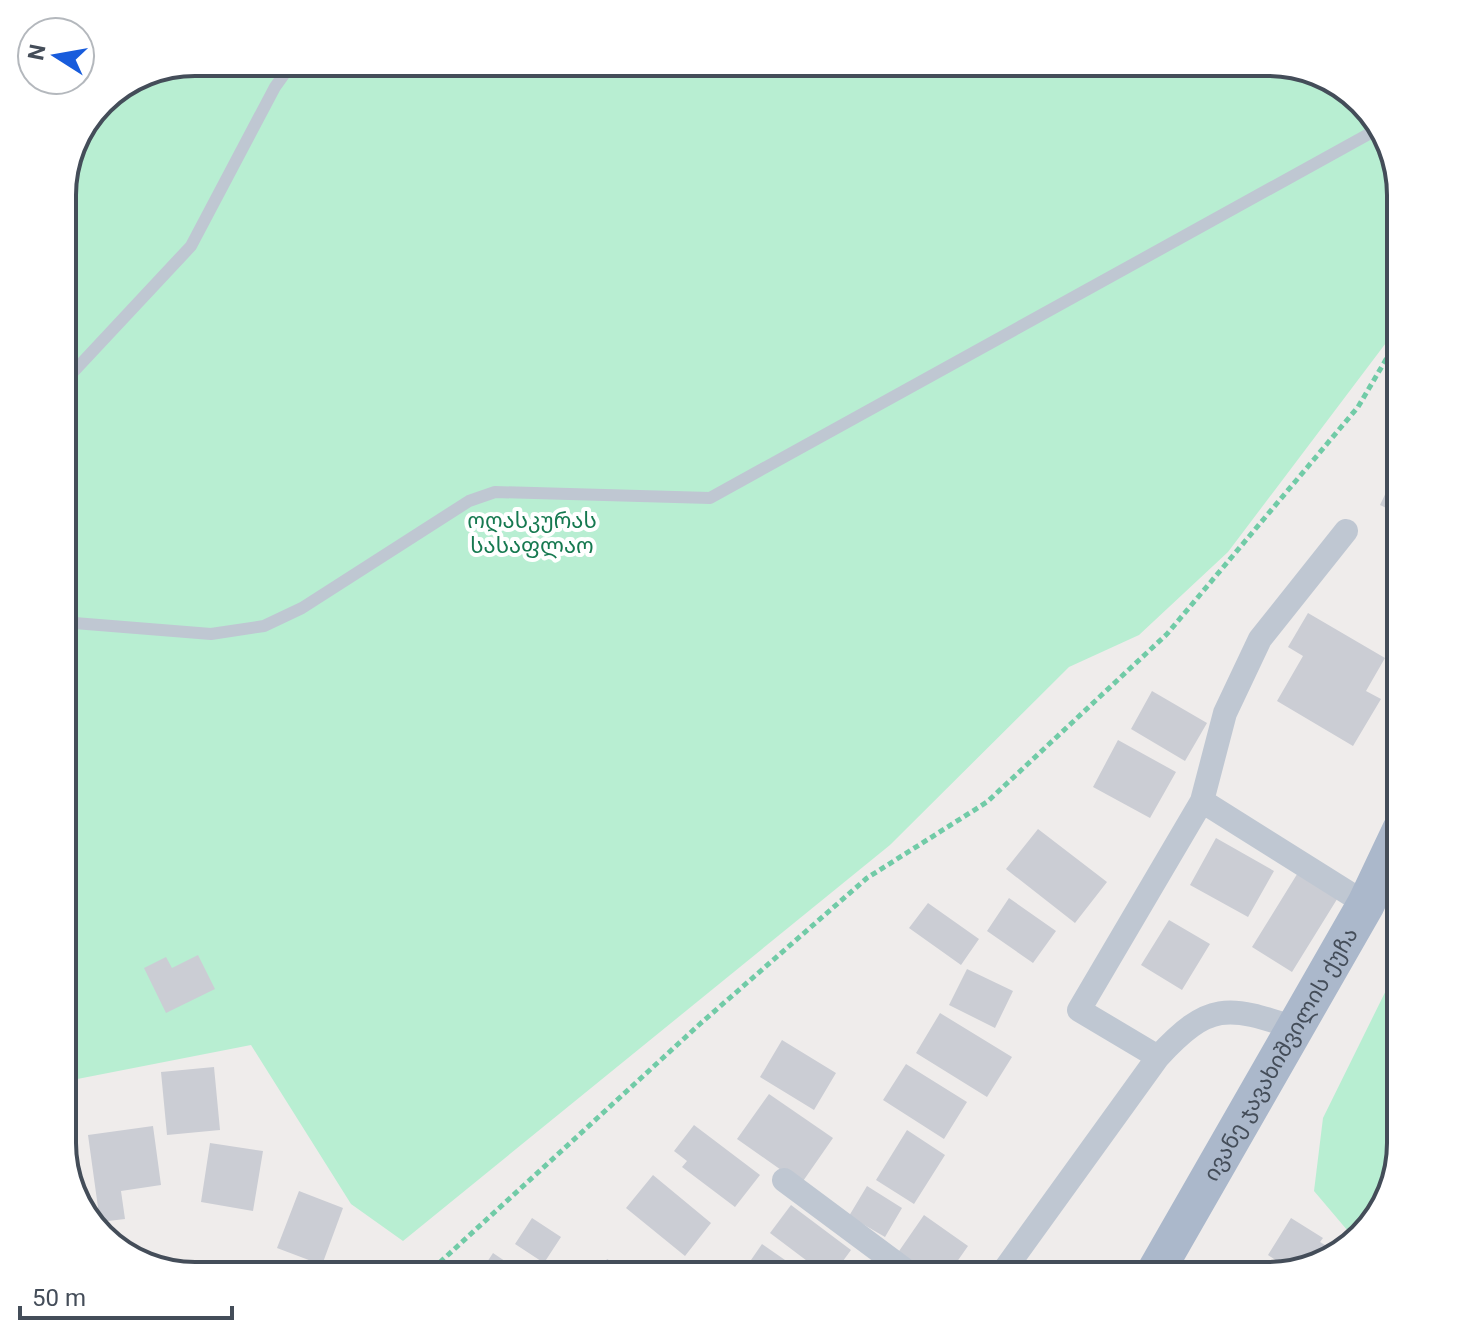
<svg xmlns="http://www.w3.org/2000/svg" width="1463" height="1338" font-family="Roboto,'Noto Sans Georgian',sans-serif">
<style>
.green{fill:#b8eed2}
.building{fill:#cbcdd4}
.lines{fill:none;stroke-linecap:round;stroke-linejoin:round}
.path{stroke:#71cba7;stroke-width:5;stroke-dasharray:6 4;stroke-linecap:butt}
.lane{stroke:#bfc7d2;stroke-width:12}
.street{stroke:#bfc7d2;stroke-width:24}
.primary{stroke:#abb8cb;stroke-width:38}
.labels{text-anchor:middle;stroke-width:8;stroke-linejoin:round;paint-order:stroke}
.park-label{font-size:22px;fill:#167950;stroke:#fff}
.street-label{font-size:22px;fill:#444d59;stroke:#fff}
.rim{fill:none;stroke:#444d59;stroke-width:4}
</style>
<rect width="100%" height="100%" fill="#efeceb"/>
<path class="green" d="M195,62H1277L1362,101L1401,186V323L1228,552L1139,635L1069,667L890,845L403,1241L351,1204L251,1045L62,1082V185L107,95Z
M1401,960C1401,1026 1420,1211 1350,1243L1353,1237L1314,1191L1323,1118Z"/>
<path class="building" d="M1401,461V515L1380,505Z
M1308,613L1385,658L1366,691L1381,699L1353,746L1277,701L1303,656L1288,647Z
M1152,691L1207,723L1185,761L1131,729Z
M1118,740L1176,772L1150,818L1093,787Z
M1038,829L1107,882L1075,923L1006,869Z
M1216,838L1274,871L1248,917L1190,885Z
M1299,871L1339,896L1292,972L1252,947Z
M1009,898L1056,931L1033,963L987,931Z
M928,903L979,939L961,965L909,928Z
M1169,920L1210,944L1182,990L1141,965Z
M198,955L215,989L166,1013L144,968L166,957L172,968Z
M967,969L1013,991L995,1028L949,1005Z
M940,1013L1012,1057L987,1097L916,1053Z
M782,1040L836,1073L814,1110L760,1077Z
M906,1064L967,1102L944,1139L883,1100Z
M214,1067L220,1130L167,1135L161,1072Z
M769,1094L833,1138L801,1184L737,1139Z
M694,1125L760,1175L735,1207L682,1167L687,1161L674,1151Z
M153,1126L161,1185L121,1191L125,1219L100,1222L88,1135Z
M907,1130L945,1155L914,1204L876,1180Z
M210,1143L263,1151L253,1211L201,1202Z
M653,1175L711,1223L685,1256L626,1208Z
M867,1186L902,1208L885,1237L849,1216Z
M299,1191L343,1208L322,1265L277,1248Z
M791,1205L851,1250L832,1276H827L770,1233Z
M924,1215L968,1246L947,1276H927L897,1254Z
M532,1218L561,1237L544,1263L515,1244Z
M1291,1218L1323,1238L1320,1242L1333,1250L1290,1270L1268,1255Z
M762,1244L808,1276H740Z
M493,1253L527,1276H478Z
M607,1259L638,1276H598Z"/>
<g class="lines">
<path class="path" d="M425,1276L701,1023L867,878L987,802L1167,634L1358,407L1401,334"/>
<path class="lane" d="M62,384L191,246L275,87L293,62
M62,622L211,634L264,626L302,608L469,501L495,492L710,498L1376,130"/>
<path class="street" d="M1202,801L1225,713L1260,639L1346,531
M1158,1057L1079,1010L1202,801L1366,904
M784,1180L913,1276
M1000,1276L1158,1057C1209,1002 1227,1005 1295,1028"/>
<path class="primary" id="s1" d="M1153,1276L1366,904L1401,830"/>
</g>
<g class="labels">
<g class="park-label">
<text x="532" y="528">ოღასკურას<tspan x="532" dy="25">სასაფლაო</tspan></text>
</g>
<g class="street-label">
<text dy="8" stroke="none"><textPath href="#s1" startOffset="256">ივანე ჯავახიშვილის ქუჩა</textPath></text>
</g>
</g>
<path d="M0 0H1463V1338H0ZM195 76H1268A119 119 0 0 1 1387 195V1143A119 119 0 0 1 1268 1262H195A119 119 0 0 1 76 1143V195A119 119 0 0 1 195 76Z" fill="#fff" fill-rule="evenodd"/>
<path class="rim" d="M195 76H1268A119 119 0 0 1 1387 195V1143A119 119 0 0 1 1268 1262H195A119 119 0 0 1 76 1143V195A119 119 0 0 1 195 76Z"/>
<g transform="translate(56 56) rotate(281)"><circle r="38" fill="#ffffff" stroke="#b4b8bd" stroke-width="2"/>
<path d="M0-6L14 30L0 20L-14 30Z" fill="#185cdc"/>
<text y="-12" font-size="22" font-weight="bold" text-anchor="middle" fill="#444d59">N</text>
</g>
<path d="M20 1306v12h212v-12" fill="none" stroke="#444d59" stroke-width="4"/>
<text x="32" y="1306" font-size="24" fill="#444d59" stroke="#ffffff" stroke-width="6" paint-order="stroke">50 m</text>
</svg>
